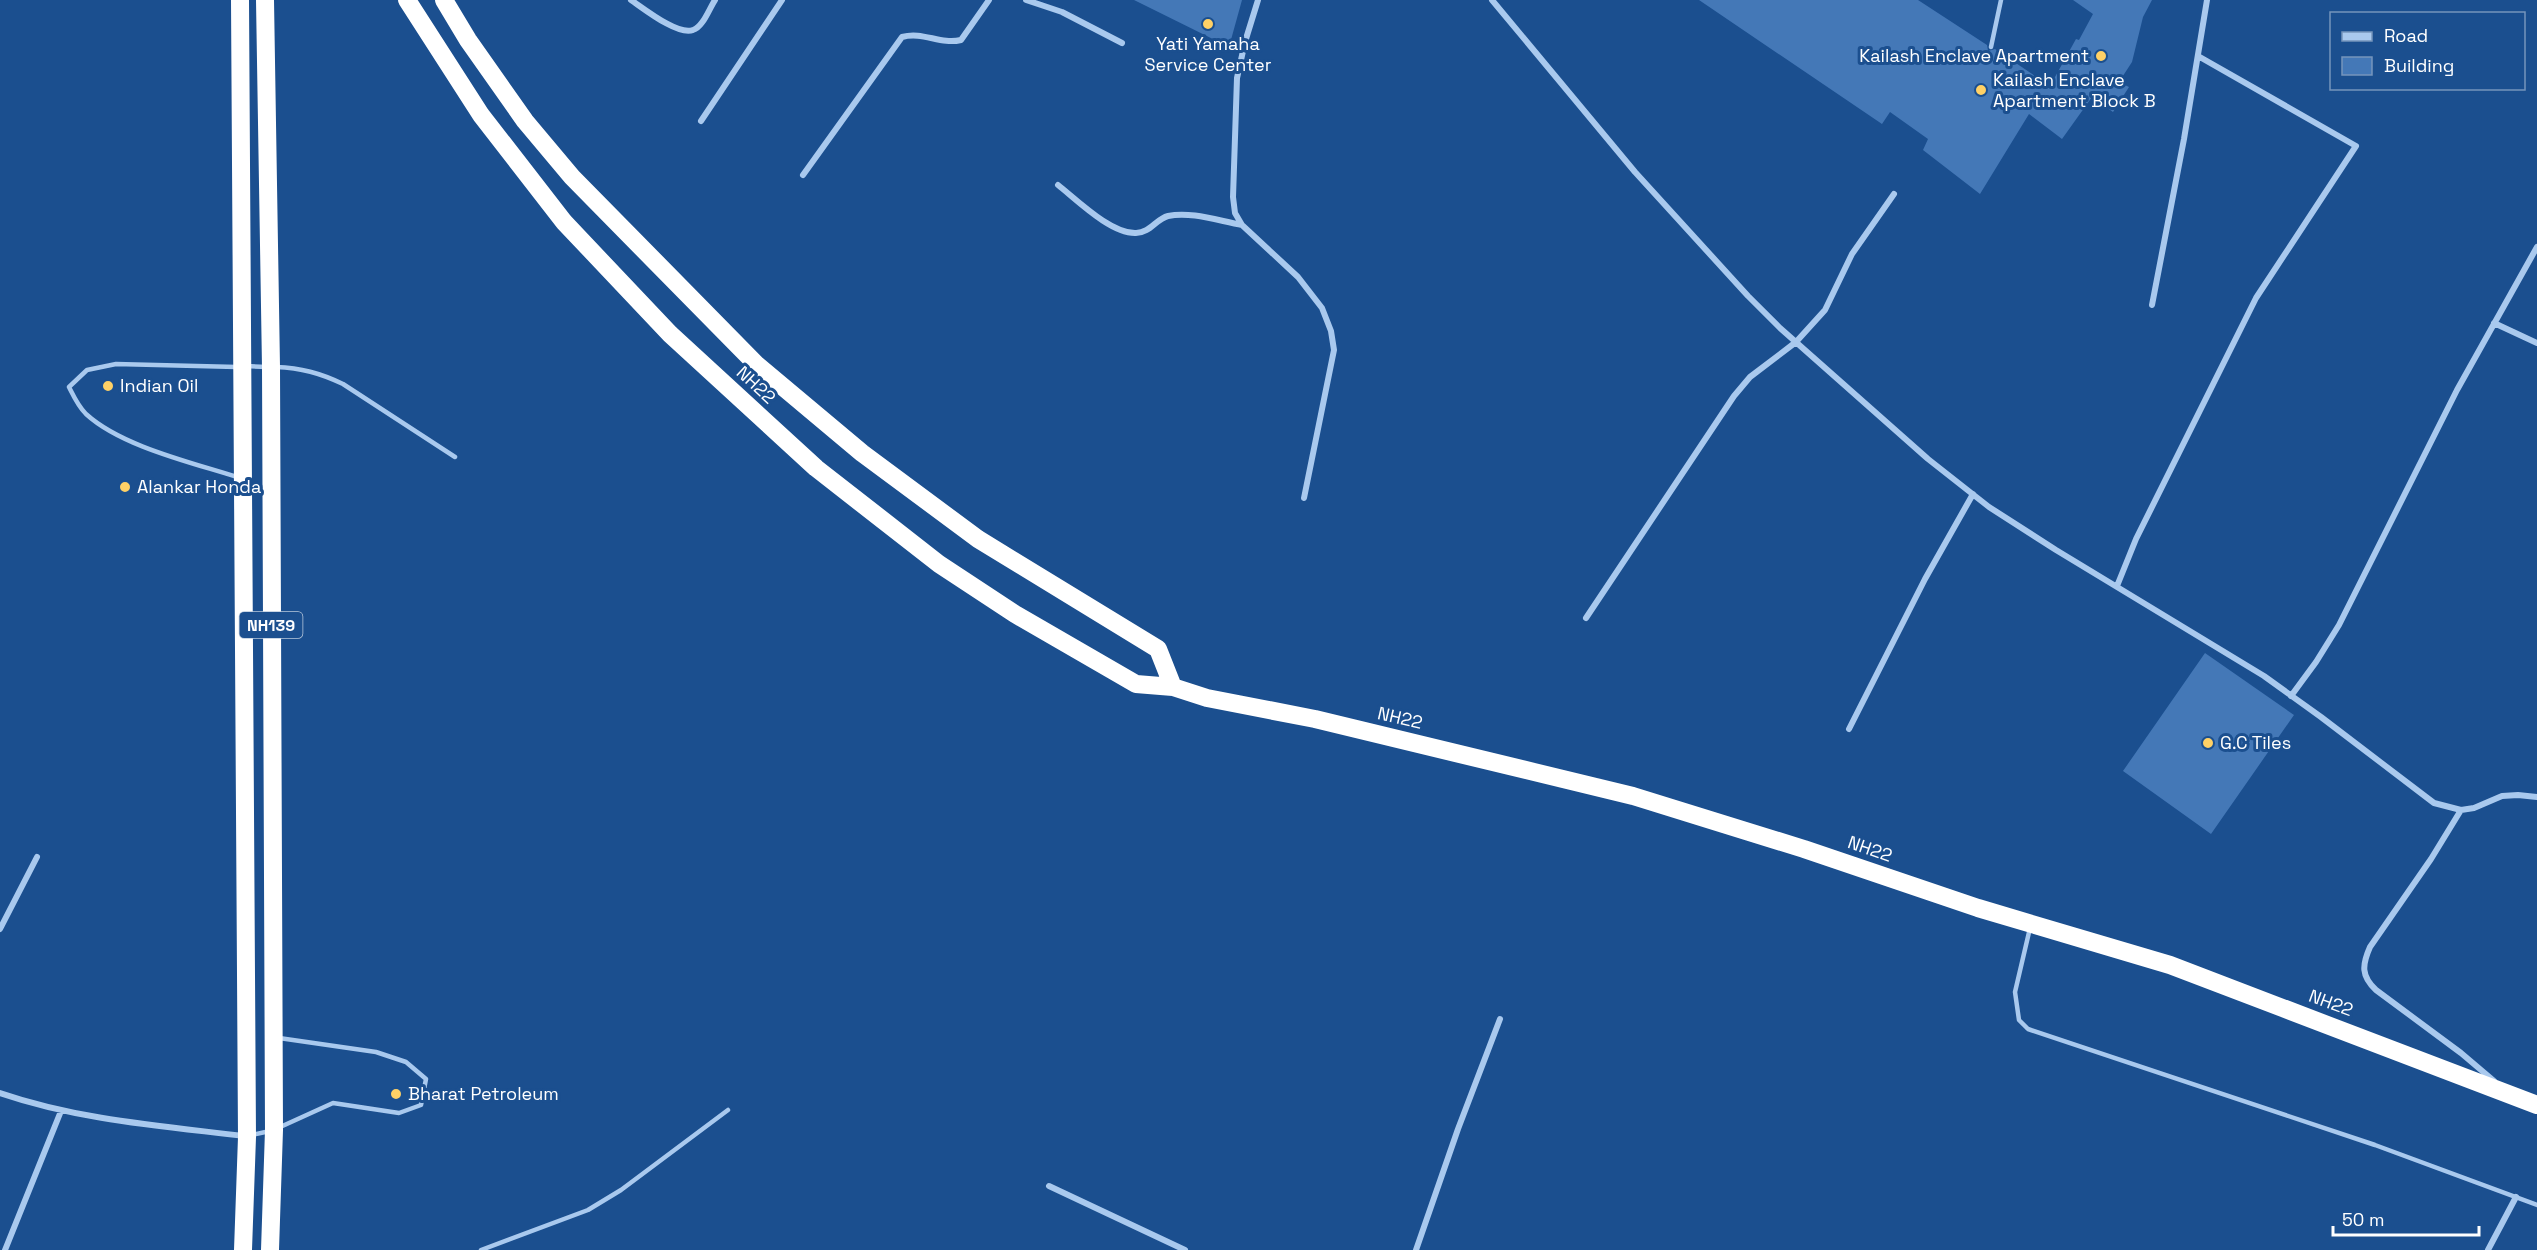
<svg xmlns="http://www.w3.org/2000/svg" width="2537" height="1250" font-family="'Space Grotesk',sans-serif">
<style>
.building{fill:#4478b7}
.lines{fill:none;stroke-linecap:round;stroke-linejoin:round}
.lane{stroke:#a9c9ee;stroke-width:4.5}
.street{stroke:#a9c9ee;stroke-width:6}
.highway{stroke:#fff;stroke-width:18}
.poi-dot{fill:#ffd166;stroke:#1b4f8f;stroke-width:2}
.labels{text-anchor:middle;stroke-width:6;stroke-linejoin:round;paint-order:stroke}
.shield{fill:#1b4f8f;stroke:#bbcadd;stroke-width:1.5}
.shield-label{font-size:16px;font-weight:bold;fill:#fff}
.poi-label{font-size:18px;fill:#fff;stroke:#1b4f8f;text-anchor:start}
.street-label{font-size:18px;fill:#fff;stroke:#1b4f8f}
</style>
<rect width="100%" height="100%" fill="#1b4f8f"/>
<path class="building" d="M1134,0H1242L1229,47Z
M1699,0H1918L1987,45L1988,51L1995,49L2050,86L2076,39L2079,40L2093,14L2073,0H2152L2143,17L2132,62L2119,82L2129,87L2113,112L2092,97L2062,139L2029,114L1980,194L1923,150L1928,139L1890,112L1882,124Z
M2205,653L2294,715L2211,834L2123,771Z"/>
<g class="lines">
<path class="lane" d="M1991,47L2001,0
M246,366L267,367
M237,367L116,364L87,370L69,387C74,397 78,406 86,414C122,447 194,463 240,478
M276,367C301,368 320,373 343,384L455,457
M2030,928L2015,992L2019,1020L2028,1029L2375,1145L2537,1205
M278,1128L333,1103L399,1113L421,1105L426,1079L406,1062L376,1052L279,1038
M252,1135L270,1131
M481,1250L588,1210L621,1190L728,1110"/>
<path class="street" d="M631,0C643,8 678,36 693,30C703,27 709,9 715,0
M1026,0L1062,12L1122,43
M1258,0L1245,42L1237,78L1233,197L1235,213L1242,225L1298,277L1322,308L1331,331L1334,350L1304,498
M1492,0L1635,172L1748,296L1780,328L1928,459L1989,507L2056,550L2264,676L2321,717L2434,803L2461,810L2474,808L2502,796L2518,795L2537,797
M701,121L782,0
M803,175L902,37C923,31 940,45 961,40L989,0
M1058,185C1077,200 1111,234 1136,233C1150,233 1156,219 1168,216C1191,211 1219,221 1242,225
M2152,305L2184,139L2207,0
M2494,323L2537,343
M2117,586L2136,539L2256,298L2356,146L2198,56
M1586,618L1734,396L1750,377L1796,342L1825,310L1852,254L1894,194
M2291,696L2316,662L2339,625L2457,390L2537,247
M1849,729L1925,579L1973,494
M2461,810L2431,859L2370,947C2362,965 2361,976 2376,990L2461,1053L2494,1081
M0,929L37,857
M0,1093C79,1120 162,1126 244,1136
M1049,1186L1185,1250
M5,1250L61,1111
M1416,1250L1458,1129L1500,1019
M2488,1250L2516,1197"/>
<path class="highway" d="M240,0L247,1137L243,1250
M265,0L271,367L274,1130L270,1250
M407,0L481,115L564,222L670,334L816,468L939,564L1015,614L1136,684L1173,687L1207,698L1315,719L1633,796L1804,849L1978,908L2170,965L2537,1105
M444,0L468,40L525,121L572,177L757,365L862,453L978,539L1158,649L1173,687"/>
</g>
<g class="poi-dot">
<circle cx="1208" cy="24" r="6"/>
<circle cx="2101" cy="56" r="6"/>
<circle cx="1981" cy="90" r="6"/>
<circle cx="108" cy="386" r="6"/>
<circle cx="125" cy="487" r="6"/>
<circle cx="2208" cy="743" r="6"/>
<circle cx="396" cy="1094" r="6"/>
</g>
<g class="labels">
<rect class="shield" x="239.5" y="612" width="63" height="26" rx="4.5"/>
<g class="shield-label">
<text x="271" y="631">NH139</text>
</g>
<g class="poi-label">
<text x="1208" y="50" text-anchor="middle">Yati Yamaha<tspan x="1208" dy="21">Service Center</tspan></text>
<text x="2089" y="62" text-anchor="end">Kailash Enclave Apartment</text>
<text x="1993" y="86">Kailash Enclave<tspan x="1993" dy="21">Apartment Block B</tspan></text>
<text x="120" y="392">Indian Oil</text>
<text x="137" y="493">Alankar Honda</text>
<text x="2220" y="749">G.C Tiles</text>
<text x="408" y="1100">Bharat Petroleum</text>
</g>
<g class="street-label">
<text transform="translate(756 385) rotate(43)" y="6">NH22</text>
<text transform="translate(1400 718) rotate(13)" y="6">NH22</text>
<text transform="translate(1870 849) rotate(19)" y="6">NH22</text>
<text transform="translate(2331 1003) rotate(20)" y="6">NH22</text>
</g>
</g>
<rect x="2330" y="12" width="195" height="78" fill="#1b4f8f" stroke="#7695bc" stroke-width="1.5"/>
<rect x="2342" y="32" width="30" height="9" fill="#a9c9ee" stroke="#7695bc" stroke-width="1.5"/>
<text x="2384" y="42" font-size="18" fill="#ffffff">Road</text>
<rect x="2342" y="57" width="30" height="18" fill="#4478b7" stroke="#7695bc" stroke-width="1.5"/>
<text x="2384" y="72" font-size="18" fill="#ffffff">Building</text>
<path d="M2333 1226v9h146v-9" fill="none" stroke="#ffffff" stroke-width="3"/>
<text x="2342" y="1226" font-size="18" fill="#ffffff" stroke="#1b4f8f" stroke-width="4.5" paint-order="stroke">50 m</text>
</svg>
